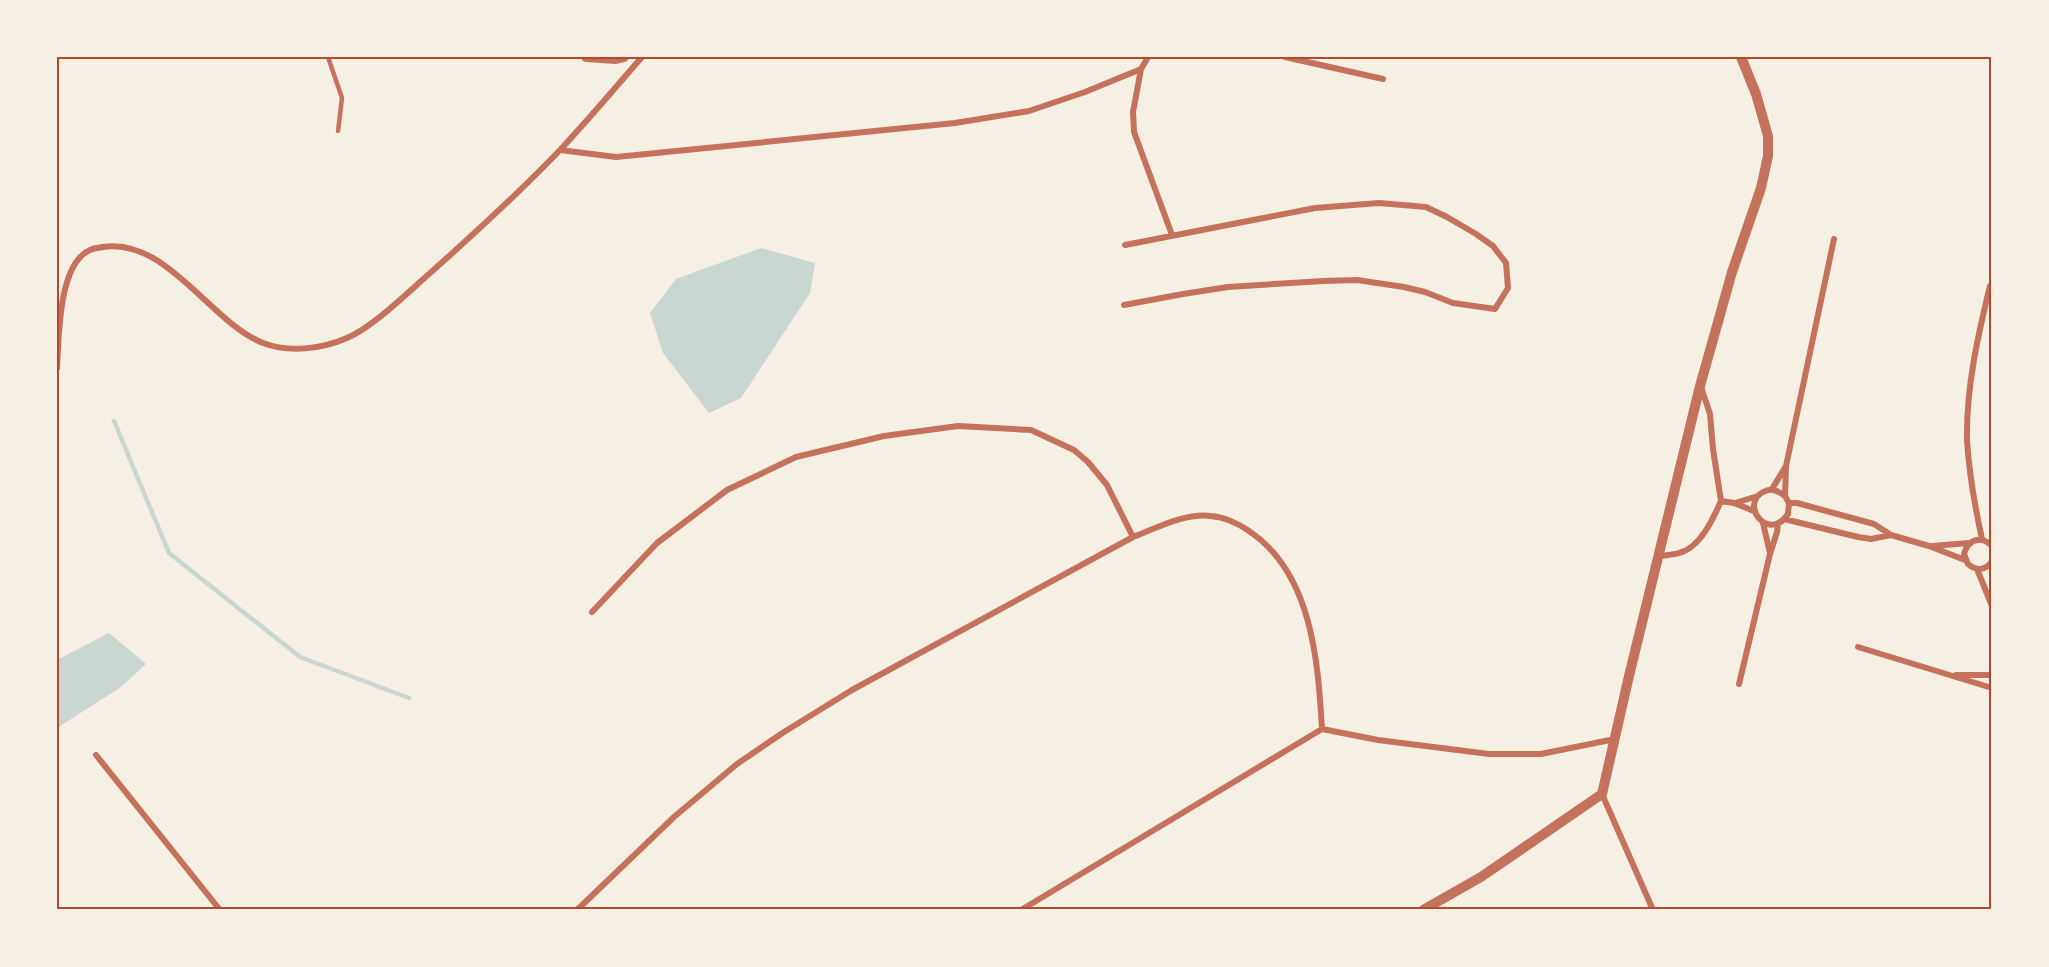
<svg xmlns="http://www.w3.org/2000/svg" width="2049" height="967" font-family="'Noto Sans',sans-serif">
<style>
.water{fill:#c9d6d2}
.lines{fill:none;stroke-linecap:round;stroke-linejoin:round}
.stream{stroke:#c9d6d2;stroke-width:4.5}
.service{stroke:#c5725c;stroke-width:4.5}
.minor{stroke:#c5725c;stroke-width:6}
.tertiary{stroke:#c5725c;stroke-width:10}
.neatline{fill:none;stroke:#b5482f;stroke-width:2}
</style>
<rect width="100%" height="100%" fill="#f6efe4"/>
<path class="water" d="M761,248L815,263L810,293L741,398L709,413L663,353L650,313L676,279Z
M109,633L146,664L121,687L57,728V660Z"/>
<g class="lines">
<path class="stream" d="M114,421L169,553L300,657L409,698"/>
<path class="service" d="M328,57L342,98L338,131"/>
<path class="minor" d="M1148,57L1141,69L1133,112L1134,132L1172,235
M1285,57L1383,79
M560,150L616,157L955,123L1029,111L1085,92L1141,69
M1124,305L1183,294L1228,287L1323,281L1357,280L1404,287L1425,292L1453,303L1495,309L1508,288L1506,263L1493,246L1476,234L1447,217L1426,207L1379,203L1315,208L1125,245
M57,368C59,338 58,264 90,250C94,248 99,248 103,247C166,237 210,322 263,343C289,353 322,349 347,338C374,326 406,294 429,274C474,234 519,193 561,149C589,119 615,88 642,57
M1701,387L1710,414L1713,449L1721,501
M1772,489L1786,466
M1785,496C1778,491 1772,487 1763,492C1739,505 1769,543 1788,514L1789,503L1785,496L1786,466L1834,239
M1721,501L1734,503L1754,511
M1735,503L1758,496
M1789,503H1797L1874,524L1891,535L1929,546L1965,560
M1784,519L1858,537L1871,539L1891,535
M1763,523L1770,553
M1982,539C1975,507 1969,473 1967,440C1966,388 1978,335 1990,286
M1932,546L1969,543
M1992,546C1981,535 1968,539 1964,554L1968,564C1976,571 1986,571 1992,561
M1660,556C1666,555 1673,555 1679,553C1700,548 1713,519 1721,501
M1977,569L1992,606
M592,612L657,543L727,490L796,457L884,436L958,426L1031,430L1074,450L1088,462L1107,485L1133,537
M1858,647L1992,688
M1956,675H1992
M1739,684L1770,554L1777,532L1778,524
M96,755L220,910
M1602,794L1653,910
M577,910L674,817L737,764L784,732L852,690L1133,537C1157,528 1184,513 1211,516C1224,517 1239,524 1249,531C1312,573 1318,661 1322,729
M1021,910L1322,729L1378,740L1489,754H1541L1615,739"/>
<path class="tertiary" d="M586,57L616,59L624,57
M1423,910L1481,877L1602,794L1629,676L1700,386L1732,272L1761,188L1768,156V136L1756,94L1741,57"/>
</g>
<rect width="2049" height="967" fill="none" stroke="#f6efe4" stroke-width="117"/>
<rect x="58" y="58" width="1932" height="850" class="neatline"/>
</svg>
